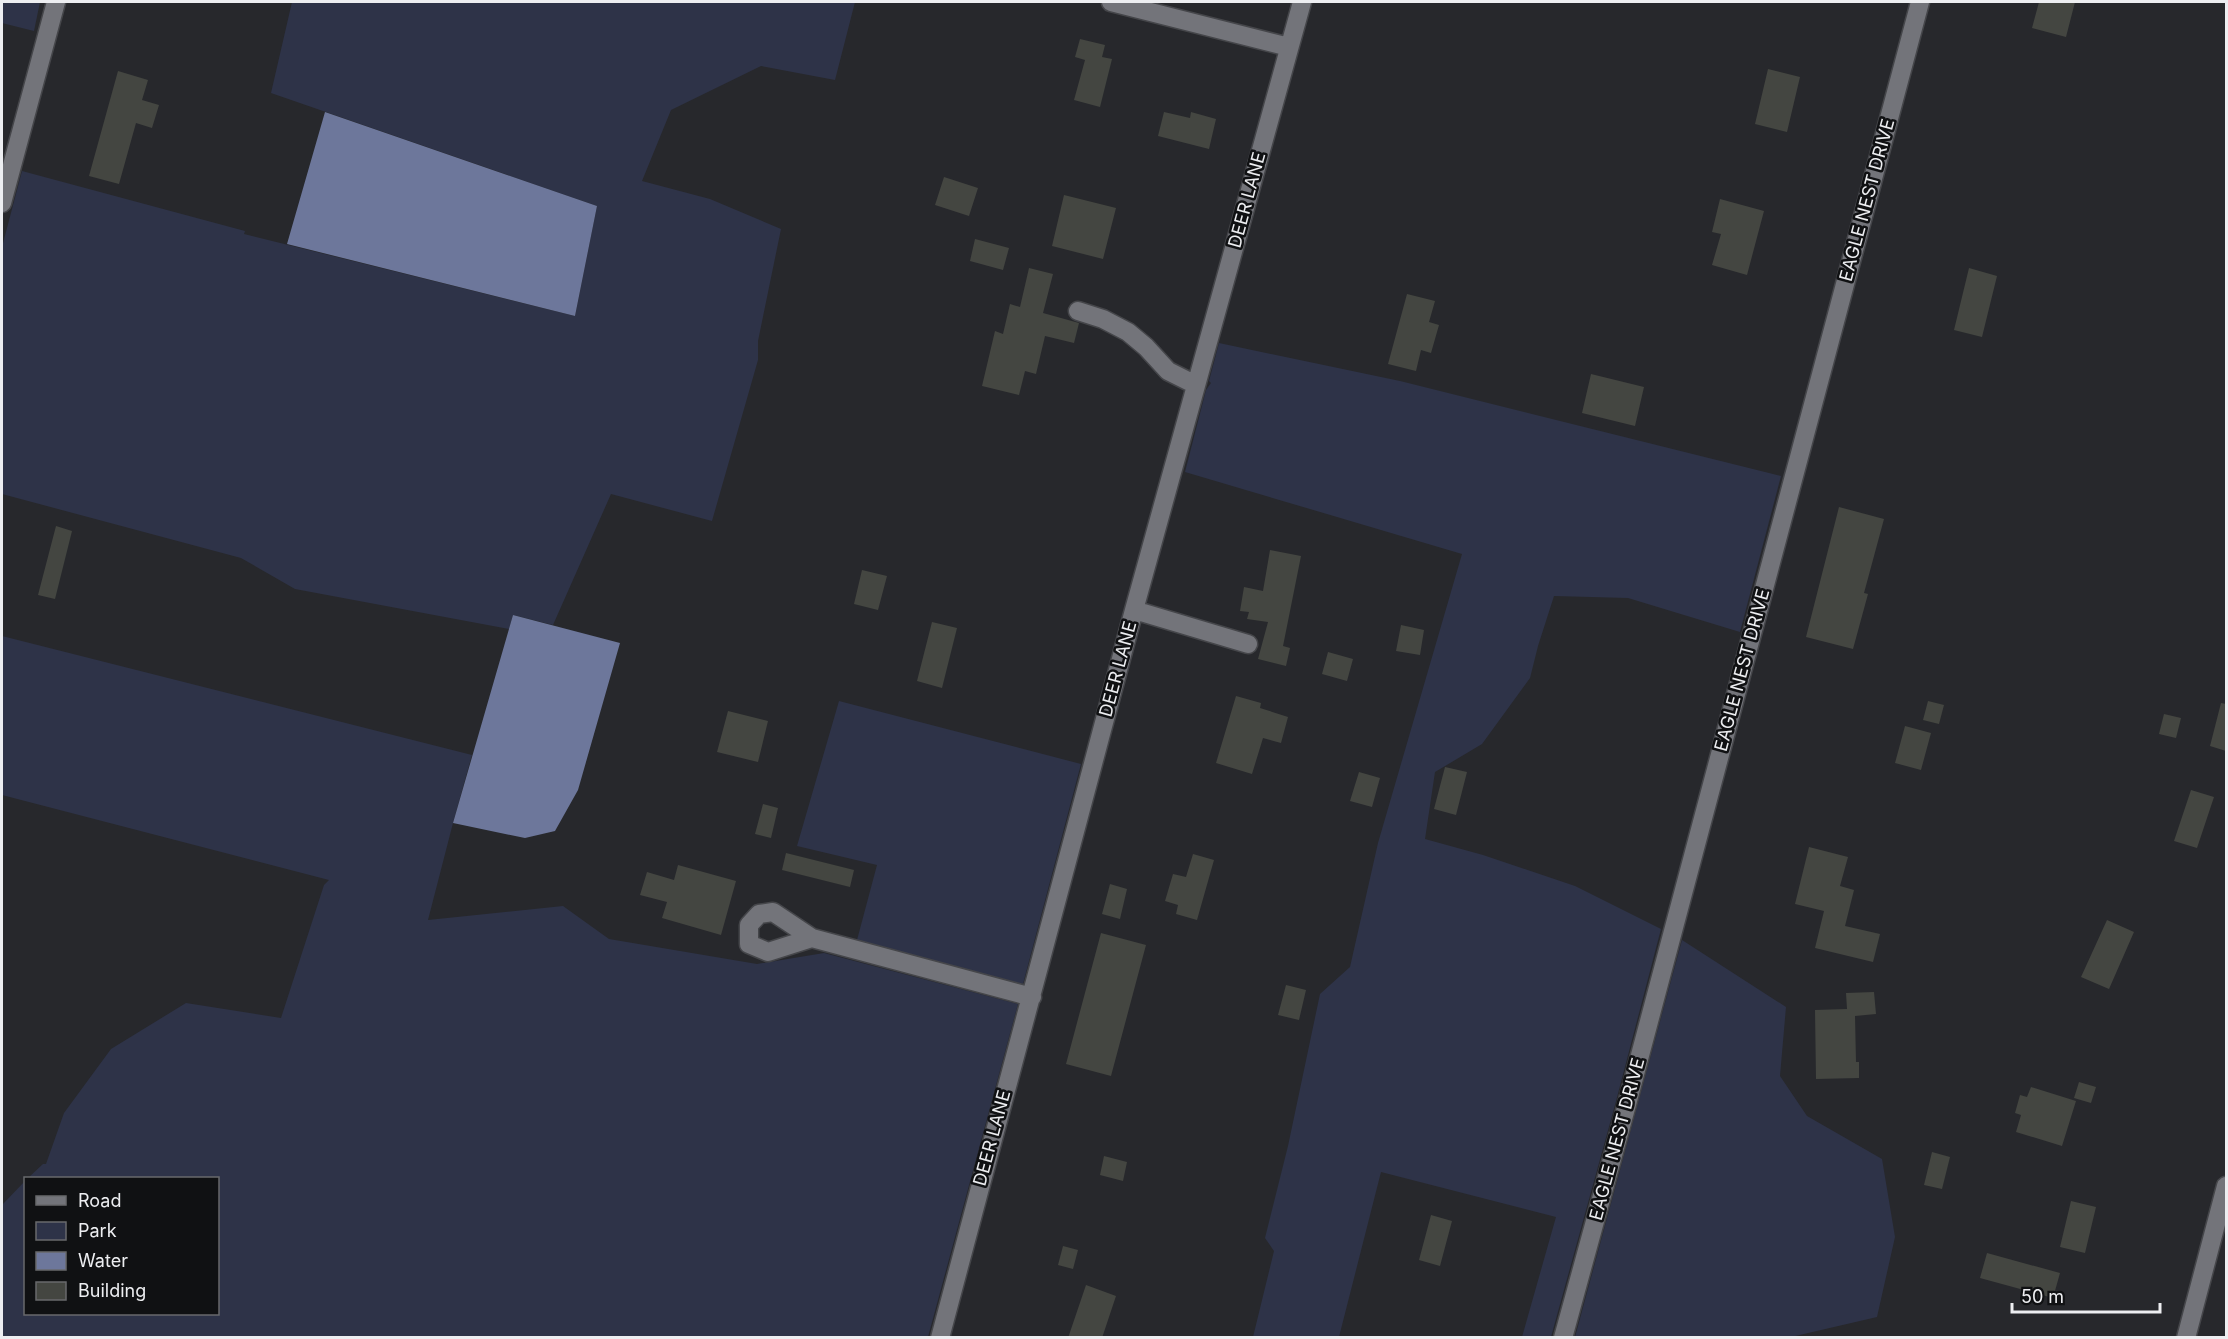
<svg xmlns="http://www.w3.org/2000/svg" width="2228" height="1339" font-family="Inter,sans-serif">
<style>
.green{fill:#2e3348}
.water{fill:#6d779b}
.building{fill:#444641}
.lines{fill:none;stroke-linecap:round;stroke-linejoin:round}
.minor-casing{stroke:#45464a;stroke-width:21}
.minor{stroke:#73747a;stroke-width:18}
.labels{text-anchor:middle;stroke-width:5;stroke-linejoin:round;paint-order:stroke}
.street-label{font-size:18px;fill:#edeef1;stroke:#101113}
</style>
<rect width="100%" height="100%" fill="#27282c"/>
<path class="green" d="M2,2H40L34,31L2,23Z
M292,2H855L835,80L761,66L671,110L642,181L710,199L781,229L758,341V360L712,521L611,494L553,625L513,615L509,629L295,589L241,558L2,494V247L22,171L245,231L244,234L575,316L597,206L271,93Z
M1219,343L1400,381L1781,476L1740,632L1628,598L1554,596L1538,646L1530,678L1482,744L1435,772L1425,839L1483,855L1575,886L1661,929L1615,1105L1551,1337H1522L1556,1217L1381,1172L1339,1337H1253L1274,1251L1265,1238L1288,1146L1320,994L1350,967L1378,843L1462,554L1185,472L1206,390L1211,383L1209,381Z
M2,636L472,755L453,823L428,920L563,906L609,939L757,964L824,953L1018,1004L928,1337H2V1205L25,1181L26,1314H218V1178H28L43,1164H46L64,1113L111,1049L186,1003L281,1018L324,885L329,880L2,795Z
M839,701L1081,764L1023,984L857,940L877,865L797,846Z
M1682,940L1786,1007L1780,1076L1807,1116L1882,1159L1895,1237L1877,1317L1791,1337H1575Z"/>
<path class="water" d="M325,112L597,206L575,316L287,244Z
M513,615L620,643L578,790L555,831L525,838L453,823Z"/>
<path class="building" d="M2039,2H2075L2066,37L2032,28Z
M1080,39L1105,45L1102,57L1112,59L1100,107L1074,100L1085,60L1075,57Z
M1768,69L1800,77L1787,132L1755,124Z
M118,71L148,80L142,100L159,105L152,128L136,123L119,184L89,176Z
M1164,112L1190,118L1191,112L1216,119L1209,149L1158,136Z
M944,177L978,188L969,216L935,205Z
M1064,195L1116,208L1103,259L1052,246Z
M1720,199L1764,211L1747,275L1712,265L1721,234L1712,232Z
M975,239L1009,248L1003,270L970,261Z
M1029,268L1053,274L1043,313L1079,323L1074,343L1045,336L1036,374L1025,371L1019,395L982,386L995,331L1003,334L1010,304L1020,307Z
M1969,268L1997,276L1982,337L1954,330Z
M1407,294L1435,301L1429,322L1439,325L1431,353L1421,350L1416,371L1388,364Z
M1591,374L1644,387L1635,426L1582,413Z
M1839,507L1884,519L1864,593L1868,594L1853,649L1806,637Z
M56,526L72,531L55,599L38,595Z
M1270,550L1301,556L1283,646L1290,648L1286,666L1258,659L1268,622L1247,619L1249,612L1240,611L1244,587L1263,591Z
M862,570L887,576L878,610L854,604Z
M932,622L957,628L942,688L917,681Z
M1401,625L1424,630L1420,655L1396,651Z
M1328,652L1353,659L1347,681L1322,674Z
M1236,696L1261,703L1260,708L1288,717L1281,743L1263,738L1252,774L1216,763Z
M1928,701L1944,705L1939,724L1923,720Z
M2221,703L2226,704V751L2210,746Z
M728,711L768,721L758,762L717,752Z
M2164,714L2181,718L2176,738L2159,734Z
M1905,726L1931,733L1921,770L1895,763Z
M1445,767L1467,772L1456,815L1434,809Z
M1359,772L1380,778L1372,807L1350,801Z
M2191,790L2214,797L2197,848L2174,841Z
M763,804L778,808L771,838L755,834Z
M1809,847L1848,857L1840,886L1854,890L1845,926L1880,934L1873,962L1815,948L1824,911L1795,904Z
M786,853L854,870L850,887L782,870Z
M1193,854L1214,860L1197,920L1176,914L1178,905L1165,901L1173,874L1186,877Z
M678,865L736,881L721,935L662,918L667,902L640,895L647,872L674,880Z
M1110,884L1127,889L1120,919L1102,914Z
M2107,920L2134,932L2109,989L2081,977Z
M1101,933L1146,945L1111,1076L1066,1064Z
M1286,985L1306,990L1299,1020L1278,1015Z
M1874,992L1876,1014L1855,1016L1856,1062H1859V1078L1816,1079L1815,1010L1847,1009L1846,993Z
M2079,1082L2096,1087L2091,1103L2074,1098Z
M2031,1087L2076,1101L2062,1146L2016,1132L2021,1115L2015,1113L2020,1095L2027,1097Z
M1932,1152L1950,1157L1942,1189L1924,1185Z
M1104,1156L1127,1162L1123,1181L1100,1175Z
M2071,1201L2096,1207L2085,1253L2060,1247Z
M1431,1215L1452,1221L1440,1266L1419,1260Z
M1063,1246L1078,1250L1073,1269L1058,1265Z
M1987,1253L2060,1273L2053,1298L1980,1278Z
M1086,1285L1116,1296L1102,1338H1068Z"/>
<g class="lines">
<g class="minor-casing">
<path id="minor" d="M1111,2L1289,47
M2,203L56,2
M1078,311L1103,319L1128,332L1146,347L1168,371L1196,385
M1134,610L1248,644
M812,938L768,952L749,944V925L759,914L773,912L812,938L1032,997
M940,1338L1134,610L1302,2
M1563,1338L1626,1108L1920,2
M2186,1338L2226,1186"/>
</g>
<use href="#minor" class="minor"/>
</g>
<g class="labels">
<g class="street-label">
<text transform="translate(1247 200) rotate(-75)" y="6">DEER LANE</text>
<text transform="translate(1867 200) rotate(-75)" y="6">EAGLE NEST DRIVE</text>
<text transform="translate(1118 669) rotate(-75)" y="6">DEER LANE</text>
<text transform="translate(1742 670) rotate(-75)" y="6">EAGLE NEST DRIVE</text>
<text transform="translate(992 1138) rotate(-75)" y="6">DEER LANE</text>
<text transform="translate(1617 1139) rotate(-75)" y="6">EAGLE NEST DRIVE</text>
</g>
</g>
<rect width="2228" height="1339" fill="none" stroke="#edeef1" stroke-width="6"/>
<rect x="24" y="1177" width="195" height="138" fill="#101113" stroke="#68696c" stroke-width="1.5"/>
<rect x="36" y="1196" width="30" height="9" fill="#73747a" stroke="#68696c" stroke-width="1.5"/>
<text x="78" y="1207" font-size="18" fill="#edeef1">Road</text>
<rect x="36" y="1222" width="30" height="18" fill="#2e3348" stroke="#68696c" stroke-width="1.5"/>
<text x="78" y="1237" font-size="18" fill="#edeef1">Park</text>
<rect x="36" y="1252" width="30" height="18" fill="#6d779b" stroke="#68696c" stroke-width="1.5"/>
<text x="78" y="1267" font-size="18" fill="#edeef1">Water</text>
<rect x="36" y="1282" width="30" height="18" fill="#444641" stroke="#68696c" stroke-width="1.5"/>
<text x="78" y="1297" font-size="18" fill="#edeef1">Building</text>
<path d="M2012 1303v9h148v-9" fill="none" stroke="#edeef1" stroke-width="3"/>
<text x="2021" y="1303" font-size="18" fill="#edeef1" stroke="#101113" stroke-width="4.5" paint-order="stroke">50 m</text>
</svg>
